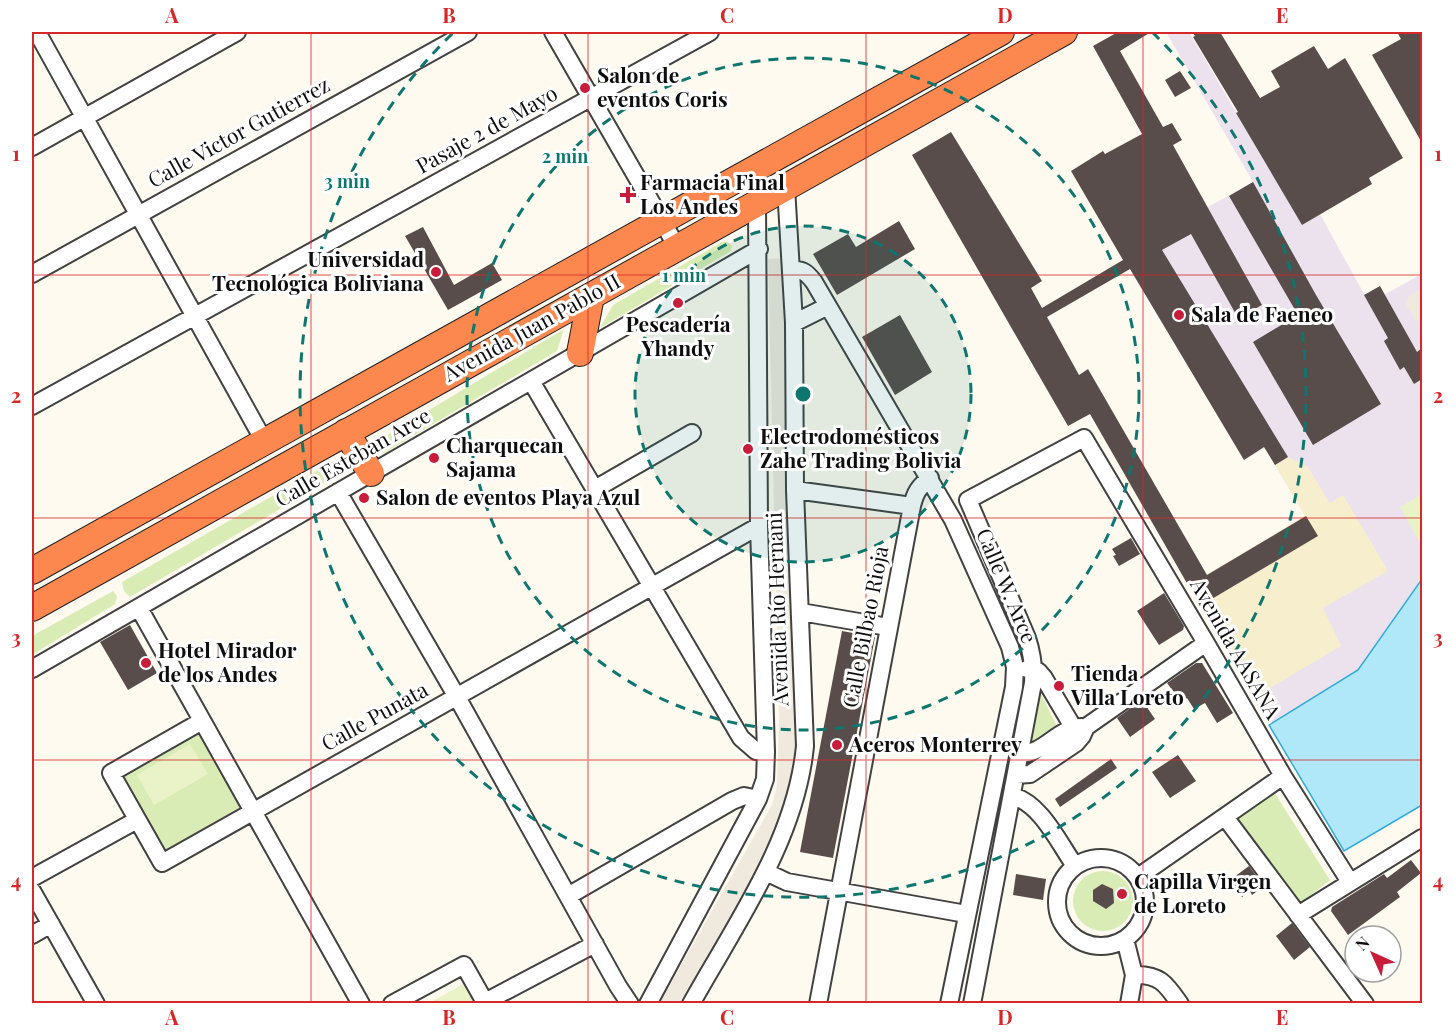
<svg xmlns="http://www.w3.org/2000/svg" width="1454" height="1035" font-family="'Playfair Display',serif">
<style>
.industrial{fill:#ebe2ed}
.farmland{fill:#f7eecd}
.green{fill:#d9ecb6}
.pitch{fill:#eaf3c8}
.plaza{fill:#f0e9dd}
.water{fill:#b0e8fa;stroke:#32aad6;stroke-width:1.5}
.building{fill:#584d4a}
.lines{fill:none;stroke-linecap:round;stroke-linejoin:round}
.minor-casing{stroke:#414141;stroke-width:20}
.highway-casing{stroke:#1f1f1f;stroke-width:28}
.minor{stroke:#fff;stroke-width:16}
.highway{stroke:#fd884f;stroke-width:26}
.grid{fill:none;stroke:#d62828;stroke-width:1.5;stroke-opacity:0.55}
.ring{fill:none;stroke:#0f766e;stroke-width:3;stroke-dasharray:10 8}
.poi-dot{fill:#c81c3b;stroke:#fff;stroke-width:2}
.labels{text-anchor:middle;stroke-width:6;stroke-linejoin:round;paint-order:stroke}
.poi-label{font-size:21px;font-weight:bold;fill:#0e0e0e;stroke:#fff;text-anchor:start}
.street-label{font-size:21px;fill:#0e0e0e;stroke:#fff}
.centre{fill:#0f766e;stroke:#fff;stroke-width:3}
.ring-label{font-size:18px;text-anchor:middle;font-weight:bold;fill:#0f766e;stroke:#fff;stroke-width:6;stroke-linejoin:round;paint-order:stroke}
.neatline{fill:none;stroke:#d62828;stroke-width:2}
.grid-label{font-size:20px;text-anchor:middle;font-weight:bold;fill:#d62828}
</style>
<rect width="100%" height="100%" fill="#fffaef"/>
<path class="industrial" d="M1166,32H1189L1302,225L1320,214L1369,303L1422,274V805L1344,851L1205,617L1189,585L1305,516L1265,448L1244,460L1130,269L1214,220L1208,207L1253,182Z"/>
<path class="farmland" d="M1288,457L1308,467L1330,503L1343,495L1387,569L1386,572L1323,608L1341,646L1253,698L1189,585L1305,516L1275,465Z"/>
<path class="green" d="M722,242H728L732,246L731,251L600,328L613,305Z
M564,329L557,351L384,453L379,454L375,451L376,442Z
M344,455L349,456L353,466L130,597L124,591L122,582Z
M113,591L117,596L115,604L32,655V636Z
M1040,692L1059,730L1029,750Z
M201,729L248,812L166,859L119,776Z
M1274,792L1330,880L1301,903L1238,818Z
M1073 901a30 30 0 1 1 60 0a30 30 0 1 1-60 0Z"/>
<path class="pitch" d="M1422,494V546L1400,507Z
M190,744L208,774L154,805L137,775Z
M463,984L474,1003H429Z"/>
<path class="plaza" d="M788,258L802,758L786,819L685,1003L659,1004L772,805L777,786L779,721L768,259Z
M1422,288V321L1415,320L1406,304L1409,296Z"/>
<path class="water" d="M1422,579V805L1344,851L1269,725L1358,670Z"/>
<path class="building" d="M1118,32H1151L1120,51L1163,127L1172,123L1182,140L1173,145L1262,305L1238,318L1191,234L1162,250L1288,457L1275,465L1264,447L1244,460L1130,269L1047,317L1079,375L1088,369L1207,575L1306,516L1318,536L1200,606L1090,414L1068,426L912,155L951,132L1042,281L1031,288L1042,308L1123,260L1071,171L1103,151L1105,154L1142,134L1093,46Z
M1192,32H1220L1260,98L1280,87L1271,71L1314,46L1328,69L1345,58L1403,158L1369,178L1372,184L1302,225L1236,113L1238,112L1193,37L1195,36Z
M1397,32H1422V143L1372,55L1401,39Z
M1180,71L1191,88L1175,97L1165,80Z
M1253,182L1316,295L1381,404L1313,445L1253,342L1298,315L1229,196Z
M899,221L915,249L837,295L813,254L848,234L856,247Z
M423,227L454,285L492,263L502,280L448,310L405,236Z
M1380,286L1417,352L1422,348V379L1414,384L1404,367L1400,370L1384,341L1388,338L1364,295Z
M900,315L932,372L895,395L862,337Z
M1131,538L1140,554L1119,566L1113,556L1116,555L1112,549Z
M1164,593L1184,626L1183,630L1159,645L1137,611Z
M130,625L157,673L128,690L100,642Z
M842,631L875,637L833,858L800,852Z
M1196,663H1202L1233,713L1217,723L1205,703L1194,709L1187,698L1181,702L1167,683Z
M1142,700L1155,719L1130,737L1117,718Z
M1178,755L1196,781L1170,798L1152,772Z
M1111,759L1117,768L1060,807L1055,799Z
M1411,860L1421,873L1397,892L1400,897L1348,935L1331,911L1332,907L1384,874L1387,878Z
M1249,866L1264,886L1252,895L1250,891L1242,897L1230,880Z
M1016,874L1046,879L1043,900L1013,895Z
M1102,884L1113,889L1114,903L1106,909L1093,901V890Z
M1292,923L1310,947L1294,960L1276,936Z"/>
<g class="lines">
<g class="minor-casing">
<path id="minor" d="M37,32L264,441
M553,32L677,247
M32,147L237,32
M791,270C803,269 807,273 814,282L953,520L1010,647L1015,667L1014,687L949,1004
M32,274L468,32
M794,323L828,306
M531,381L741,738L756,751L766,752
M32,406L710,32
M595,489L692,433
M795,490L912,506
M338,492L457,697L618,986L630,1004
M139,608L361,1004
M801,612L888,627
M32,669L759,249
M1027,669L1038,671L1044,678L1073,727
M202,721L111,773L162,863L759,526
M1020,754C1045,754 1058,727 1082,727
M1016,775L1030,774L1076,743L1082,736L1086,727L1206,643
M1012,796C1040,802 1059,843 1075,866
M1225,817L1365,1004
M1057 902a44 44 0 1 1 88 0a44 44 0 1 1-88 0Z
M766,872L787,882L966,914
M1138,877L1283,776
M32,878L137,820
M32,891L96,1004
M568,896L732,801L744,796L758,799
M1298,915L1422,838
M32,935L51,924
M1125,939L1134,975L1129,1004
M1134,975C1160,974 1166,984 1180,1004
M485,1002L595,944
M392,1004L464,965L486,1004
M648,1004L758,799L765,779L766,752L759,526L757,202
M691,1004C736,923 796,840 805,746L795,490L794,323L786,187
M818,1004L912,506C915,493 919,486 930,478
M972,1004L1033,683C1034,667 1032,653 1027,638L968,500L1084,438L1206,643L1283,776L1350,882"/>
</g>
<g class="highway-casing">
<path id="highway" d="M580,353L591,296
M346,432L371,473
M32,571L1001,32
M32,608L1064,32"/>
</g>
<use href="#minor" class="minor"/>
<use href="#highway" class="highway"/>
</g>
<path class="grid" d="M311,32V1004M588,32V1004M866,32V1004M1143,32V1004M32,275H1422M32,518H1422M32,760H1422"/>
<circle cx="803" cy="394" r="168" fill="#0f766e" fill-opacity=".12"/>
<g class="ring">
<circle cx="803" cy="394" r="168"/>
<circle cx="803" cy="394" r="336"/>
<path d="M1152 32A503 503 0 1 1 454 32"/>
</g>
<g class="poi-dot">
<circle cx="585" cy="88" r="6"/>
<path d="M625 186h6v6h6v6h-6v6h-6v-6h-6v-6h6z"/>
<circle cx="436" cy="272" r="6"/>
<circle cx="678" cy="303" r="6"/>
<circle cx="1179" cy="315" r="6"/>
<circle cx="748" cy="449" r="6"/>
<circle cx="434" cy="458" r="6"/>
<circle cx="364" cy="498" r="6"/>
<circle cx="146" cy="663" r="6"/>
<circle cx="1059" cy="686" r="6"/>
<circle cx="837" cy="745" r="6"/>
<circle cx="1122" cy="894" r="6"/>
</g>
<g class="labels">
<g class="poi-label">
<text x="597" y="83">Salon de<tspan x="597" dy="24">eventos Coris</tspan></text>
<text x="640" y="190">Farmacia Final<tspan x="640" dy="24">Los Andes</tspan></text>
<text x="424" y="267" text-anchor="end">Universidad<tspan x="424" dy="24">Tecnológica Boliviana</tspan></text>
<text x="1191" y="322">Sala de Faeneo</text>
<text x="678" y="332" text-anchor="middle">Pescadería<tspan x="678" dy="24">Yhandy</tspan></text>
<text x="760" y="444">Electrodomésticos<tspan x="760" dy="24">Zahe Trading Bolivia</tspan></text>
<text x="446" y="453">Charquecan<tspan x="446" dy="24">Sajama</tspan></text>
<text x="376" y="505">Salon de eventos Playa Azul</text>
<text x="158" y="658">Hotel Mirador<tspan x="158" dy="24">de los Andes</tspan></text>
<text x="1071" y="681">Tienda<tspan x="1071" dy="24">Villa Loreto</tspan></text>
<text x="849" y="752">Aceros Monterrey</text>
<text x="1134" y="889">Capilla Virgen<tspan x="1134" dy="24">de Loreto</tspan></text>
</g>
<g class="street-label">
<text transform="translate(487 130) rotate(-29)" y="7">Pasaje 2 de Mayo</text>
<text transform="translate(239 133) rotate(-29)" y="7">Calle Victor Gutierrez</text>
<text transform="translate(532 328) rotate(-29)" y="7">Avenida Juan Pablo II</text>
<text transform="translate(353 458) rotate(-30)" y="7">Calle Esteban Arce</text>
<text transform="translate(1006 586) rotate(67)" y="7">Calle W. Arce</text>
<text transform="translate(778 609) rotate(-92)" y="7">Avenida Río Hernani</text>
<text transform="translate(866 627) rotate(-79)" y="7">Calle Bilbao Rioja</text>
<text transform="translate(1235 649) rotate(60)" y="7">Avenida AASANA</text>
<text transform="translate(375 717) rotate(-29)" y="7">Calle Punata</text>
</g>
</g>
<circle cx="803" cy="394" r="9" class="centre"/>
<g class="ring-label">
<text x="565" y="163">2 min</text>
<text x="347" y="188">3 min</text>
<text x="684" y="282">1 min</text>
</g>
<rect width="1454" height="1035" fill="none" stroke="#ffffff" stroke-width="66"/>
<g transform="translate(1373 954) rotate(315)"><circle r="28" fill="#ffffff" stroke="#9f9f9f" stroke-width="1.5"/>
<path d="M0-4.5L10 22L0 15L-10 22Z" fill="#c81c3b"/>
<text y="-9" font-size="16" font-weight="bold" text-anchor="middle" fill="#0e0e0e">N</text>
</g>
<rect x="33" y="33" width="1388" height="969" class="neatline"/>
<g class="grid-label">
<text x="172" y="23">A</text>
<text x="449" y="23">B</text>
<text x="727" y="23">C</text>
<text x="1005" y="23">D</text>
<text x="1282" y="23">E</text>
<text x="16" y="161">1</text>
<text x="1438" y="161">1</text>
<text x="16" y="403">2</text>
<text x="1438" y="403">2</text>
<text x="16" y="645">3</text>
<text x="1438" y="645">3</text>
<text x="16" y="888">4</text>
<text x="1438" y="888">4</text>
<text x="172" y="1025">A</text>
<text x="449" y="1025">B</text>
<text x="727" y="1025">C</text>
<text x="1005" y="1025">D</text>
<text x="1282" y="1025">E</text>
</g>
</svg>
